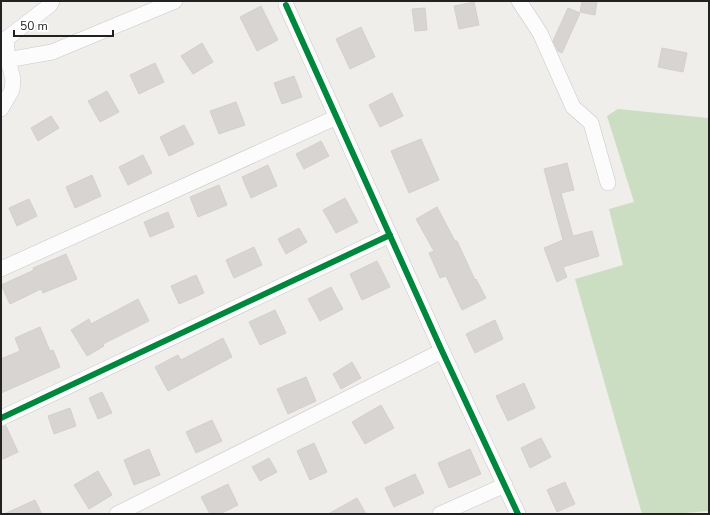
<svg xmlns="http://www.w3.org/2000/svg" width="710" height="515" font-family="'Nunito Sans',sans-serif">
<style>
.forest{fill:#cbdec1}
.building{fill:#d7d4d2;stroke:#d3d0cc}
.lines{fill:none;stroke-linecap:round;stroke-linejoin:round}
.minor-casing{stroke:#c9c8c7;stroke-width:16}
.minor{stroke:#fdfcfc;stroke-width:15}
.cycleway-casing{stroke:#fff;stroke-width:8}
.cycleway{stroke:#00873e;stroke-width:6}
</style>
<rect width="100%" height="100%" fill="#f0eeeb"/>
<path class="forest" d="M618,109L709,118V511L672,514H642L575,279L623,265L609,209L634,202L607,116Z"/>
<path class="building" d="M582,1H597L595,15L580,12Z
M474,2L479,25L459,29L454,6Z
M261,6L278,40L257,51L240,17Z
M425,8L427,30L415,31L412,9Z
M568,8L580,13L562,53L558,51L553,41Z
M361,27L375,57L350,69L336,39Z
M202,43L213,62L193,74L181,56Z
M662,48L687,53L683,72L658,67Z
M155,63L164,82L139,94L130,75Z
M294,76L302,97L282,104L274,83Z
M107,91L119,112L100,122L88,101Z
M392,93L403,116L380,127L369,105Z
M236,102L245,125L219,134L210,111Z
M51,116L59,128L38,141L31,128Z
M184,125L194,144L169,156L160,137Z
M421,139L439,180L409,193L391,151Z
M321,141L329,156L304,169L296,154Z
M143,155L152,173L128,185L119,167Z
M567,163L574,190L561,193L573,236L592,231L599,256L563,267L567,277L557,282L544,248L563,240L544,169Z
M268,165L277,186L251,198L242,177Z
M92,175L101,196L75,208L66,187Z
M219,185L227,205L198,217L190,197Z
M345,198L358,222L336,233L323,210Z
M29,199L37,216L17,226L9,208Z
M437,207L455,241H457L475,280L476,279L486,298L462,310L446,276L440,278L429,253L434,251L416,219Z
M168,212L174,227L150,237L144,222Z
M299,228L307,242L286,254L278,239Z
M254,247L262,265L234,278L226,260Z
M66,254L77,279L43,293L41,289L10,304L1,285L34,270L33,268Z
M377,261L390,287L362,300L350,274Z
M196,275L204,293L179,304L171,286Z
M331,287L343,309L320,321L308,299Z
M138,299L149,321L103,344L104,346L87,356L71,330L89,319L91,324Z
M275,310L286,333L260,345L249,322Z
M495,320L503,339L475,353L466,334Z
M40,327L50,351L53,350L60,367L1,393V359L20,351L15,338Z
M223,338L232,357L168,391L155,367L178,355L181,360Z
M352,362L361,378L341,389L333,374Z
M306,377L316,401L288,414L277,389Z
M524,383L535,408L508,421L496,396Z
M102,392L112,413L98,419L89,398Z
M381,405L394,428L365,444L352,422Z
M70,408L76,426L54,434L48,416Z
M212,420L222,441L196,453L186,432Z
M6,426L18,452L1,460V427Z
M541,438L551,457L530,468L521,448Z
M314,443L327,472L310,480L297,451Z
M149,449L160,475L134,485L124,460Z
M470,449L481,474L449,488L438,463Z
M269,458L277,472L260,481L252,467Z
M98,471L112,495L89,509L74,485Z
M415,474L424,493L394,507L385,488Z
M565,482L575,504L557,512L547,490Z
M228,484L238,505L220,514H210L201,497Z
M357,498L366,514H328Z
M35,500L42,514H4Z"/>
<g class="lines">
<g class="minor-casing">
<path id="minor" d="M519,1L540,33L573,107L591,123L608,183
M286,5L442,351L518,514
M1,61L52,52L175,1
M1,109L12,90L13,79L8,60L6,39L50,5L52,1
M1,269L337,117
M1,418L390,235
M117,514L442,351
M440,514L505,485"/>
</g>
<use href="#minor" class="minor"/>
<g class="cycleway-casing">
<path id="cycleway" d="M286,5L442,351L518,514
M1,418L390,235"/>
</g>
<use href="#cycleway" class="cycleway"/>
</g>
<rect width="710" height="515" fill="none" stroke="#222222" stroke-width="4"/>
<path d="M14 30v6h99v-6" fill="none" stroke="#222222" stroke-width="2"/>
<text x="20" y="30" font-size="12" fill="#222222" stroke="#ffffff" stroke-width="3" paint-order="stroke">50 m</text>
</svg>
